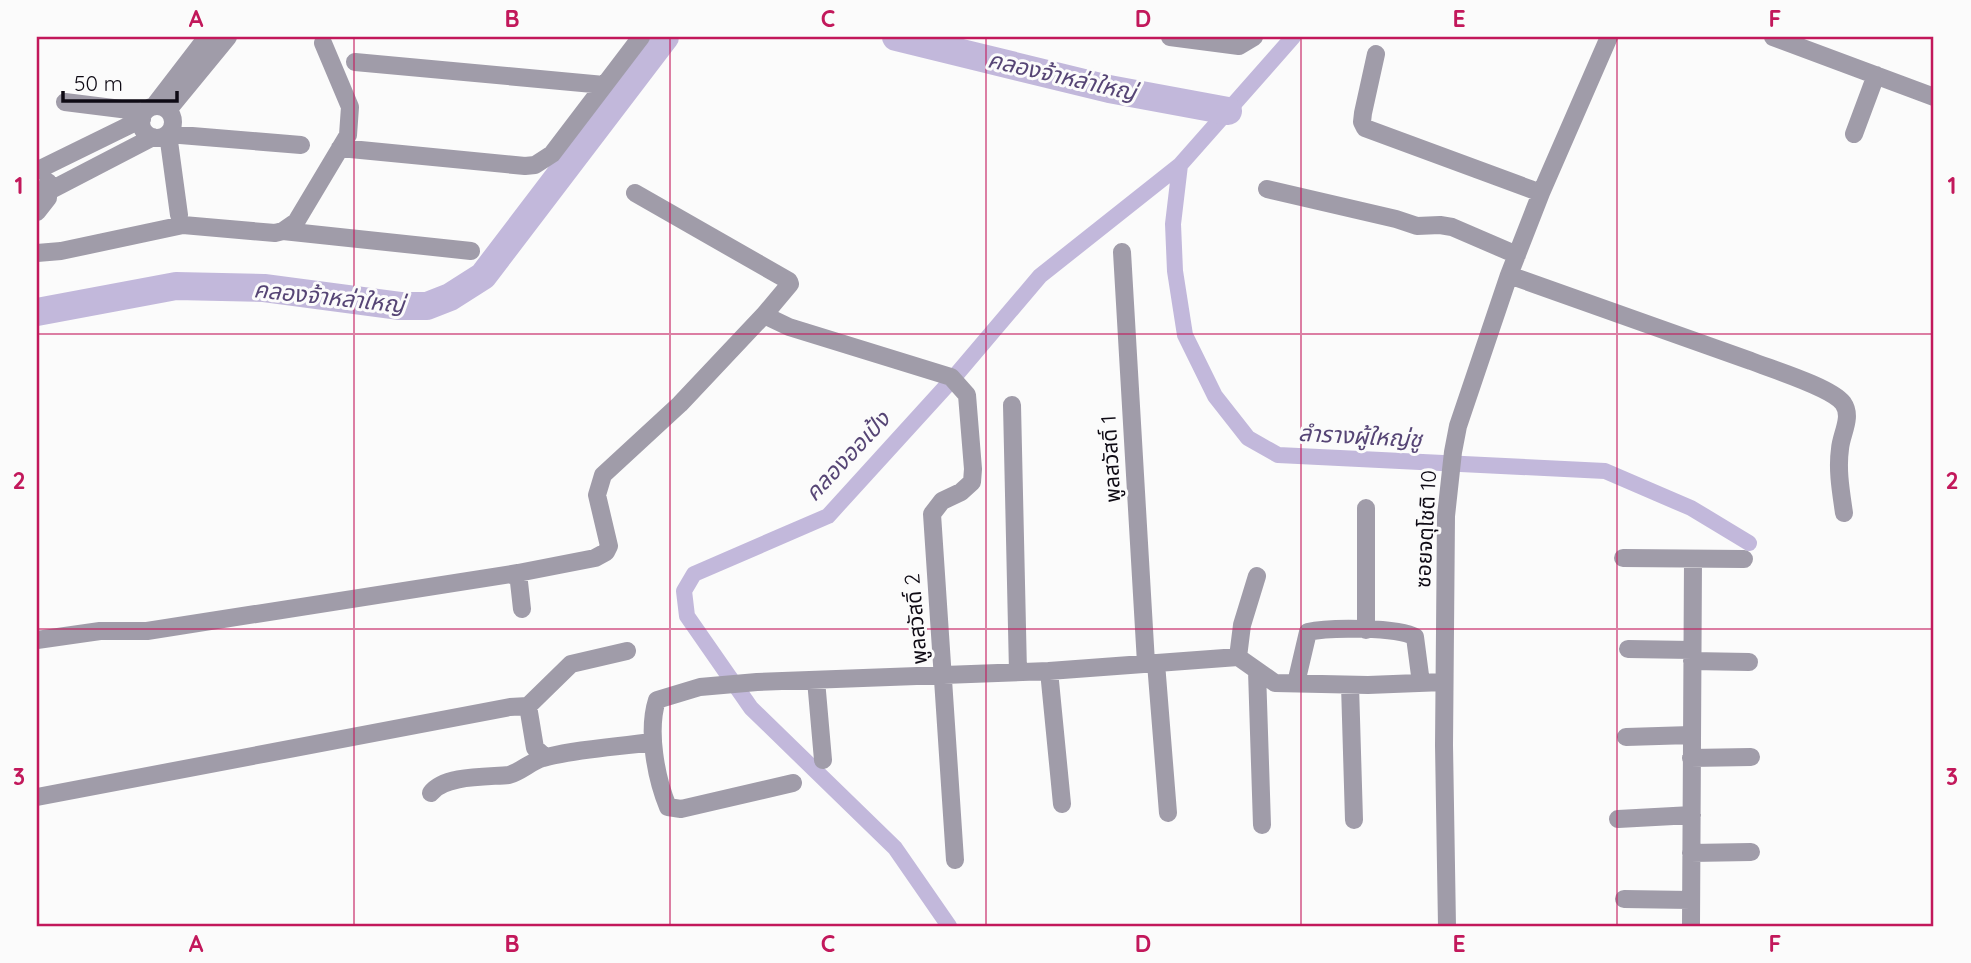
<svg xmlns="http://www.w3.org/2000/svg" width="1971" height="963" font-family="Quicksand,'Noto Sans Thai',sans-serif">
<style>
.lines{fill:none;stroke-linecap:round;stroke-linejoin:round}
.canal{stroke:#c2b8db;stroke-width:16}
.river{stroke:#c2b8db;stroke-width:28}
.minor{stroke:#a09ca9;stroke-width:18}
.grid{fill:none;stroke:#c2185b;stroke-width:2;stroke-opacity:0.55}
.labels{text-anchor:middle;stroke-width:6;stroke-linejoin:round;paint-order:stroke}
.street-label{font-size:21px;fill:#0e0a14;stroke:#fbfbfb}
.water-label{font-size:23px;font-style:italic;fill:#564575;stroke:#fbfbfb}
.neatline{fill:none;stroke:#c2185b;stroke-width:2.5}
.grid-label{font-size:23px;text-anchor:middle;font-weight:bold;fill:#c2185b}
</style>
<rect width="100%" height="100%" fill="#fbfbfb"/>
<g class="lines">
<path class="canal" d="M1180,165L1173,224L1175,271L1185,335L1215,396L1248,438L1278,455L1605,471L1691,508L1749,543
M949,926L895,848L751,708L687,616L684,591L694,574L828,516L950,382L1040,276L1180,165L1293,37"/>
<path class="river" d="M896,37L1109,89L1228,111
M37,312L176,286L264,288L400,306H427L450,297L483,276L665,37"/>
<path class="minor" d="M1170,37L1239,46L1254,37
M1773,37L1934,97
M1376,54L1363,113L1362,122L1365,128L1541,193
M355,62L604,85
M65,102L145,112
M154,106L207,37
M141 122a16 16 0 1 1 32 0a16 16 0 1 1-32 0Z
M168,110L228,37
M1854,134L1876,75
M340,148L525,166L535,165L552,154L641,37
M38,170L142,119
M1267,189L1396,219L1417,226L1440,225L1452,227L1517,255
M49,191L153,137
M635,193L789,281L790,284L764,315
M37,212L48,198V182
M179,215L168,134L301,145
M283,231L471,251
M1122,252L1146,663
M37,253L61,251L183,225L275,233L283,231L296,222L348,135L350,107L323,43
M1509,275C1589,303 1670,332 1751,361C1771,369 1831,387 1843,403C1853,417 1841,434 1840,449C1837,470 1841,492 1844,513
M1012,405L1018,672
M1366,508V630
M1623,558L1744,559
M518,573L522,609
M37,640L100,631H147L518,573L595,558L606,552L609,546L597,495L603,475L680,404L764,315L789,327L951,377L967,395L973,469L972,482L961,492L942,501L932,514L955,860
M1628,649L1692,650
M1238,657L1242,625L1257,576
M1692,661L1749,662
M1156,663L1168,813
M1049,671L1062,804
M1257,671L1262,825
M816,680L823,760
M1296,683L1308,632C1328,627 1399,627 1415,637L1421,683
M1350,685L1354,820
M528,706L535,748L545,757
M1626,737L1691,735
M1691,758L1751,757
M793,783L681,809L668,807C656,778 647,731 657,700L700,687L757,682L1049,671L1238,657L1275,683L1368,685L1444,682
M431,793C444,775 488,777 509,775C522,771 530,762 543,758C575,749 618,747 652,742
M37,797L510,707L528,706L571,664L627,651
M1618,819L1692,815
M1691,853L1751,852
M1624,899L1690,900
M1447,926L1444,745L1446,516L1453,452L1458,426L1509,275L1541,193L1609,37
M1691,926L1693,560"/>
</g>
<path class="grid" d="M354,37V926M670,37V926M986,37V926M1301,37V926M1617,37V926M37,334H1934M37,629H1934"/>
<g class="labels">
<g class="street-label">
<text transform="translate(1111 459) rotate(-93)" y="7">พูลสวัสดิ์ 1</text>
<text transform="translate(1426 529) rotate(-87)" y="7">ซอยจตุโชติ 10</text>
<text transform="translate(916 619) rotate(-95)" y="7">พูลสวัสดิ์ 2</text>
</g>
<g class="water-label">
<text transform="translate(1062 76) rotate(13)" y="8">คลองจ้าหล่าใหญ่</text>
<text transform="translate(329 297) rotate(6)" y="8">คลองจ้าหล่าใหญ่</text>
<text transform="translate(1360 436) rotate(3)" y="8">ลำรางผู้ใหญ่ชู</text>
<text transform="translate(847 456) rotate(-47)" y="8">คลองออเป้ง</text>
</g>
</g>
<rect width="1971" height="963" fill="none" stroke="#fbfbfb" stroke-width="77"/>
<path d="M63 91v10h114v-10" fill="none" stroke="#0e0a14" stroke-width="3.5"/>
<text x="74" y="91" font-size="21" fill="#0e0a14" stroke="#fbfbfb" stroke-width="5" paint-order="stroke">50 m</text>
<rect x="38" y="38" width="1894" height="887" class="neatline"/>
<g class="grid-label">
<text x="196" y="27">A</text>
<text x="512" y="27">B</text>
<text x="828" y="27">C</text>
<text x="1143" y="27">D</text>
<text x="1459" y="27">E</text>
<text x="1775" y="27">F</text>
<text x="19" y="194">1</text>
<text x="1952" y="194">1</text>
<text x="19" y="489">2</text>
<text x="1952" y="489">2</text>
<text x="19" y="785">3</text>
<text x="1952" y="785">3</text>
<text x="196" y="952">A</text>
<text x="512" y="952">B</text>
<text x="828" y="952">C</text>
<text x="1143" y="952">D</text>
<text x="1459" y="952">E</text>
<text x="1775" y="952">F</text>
</g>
</svg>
